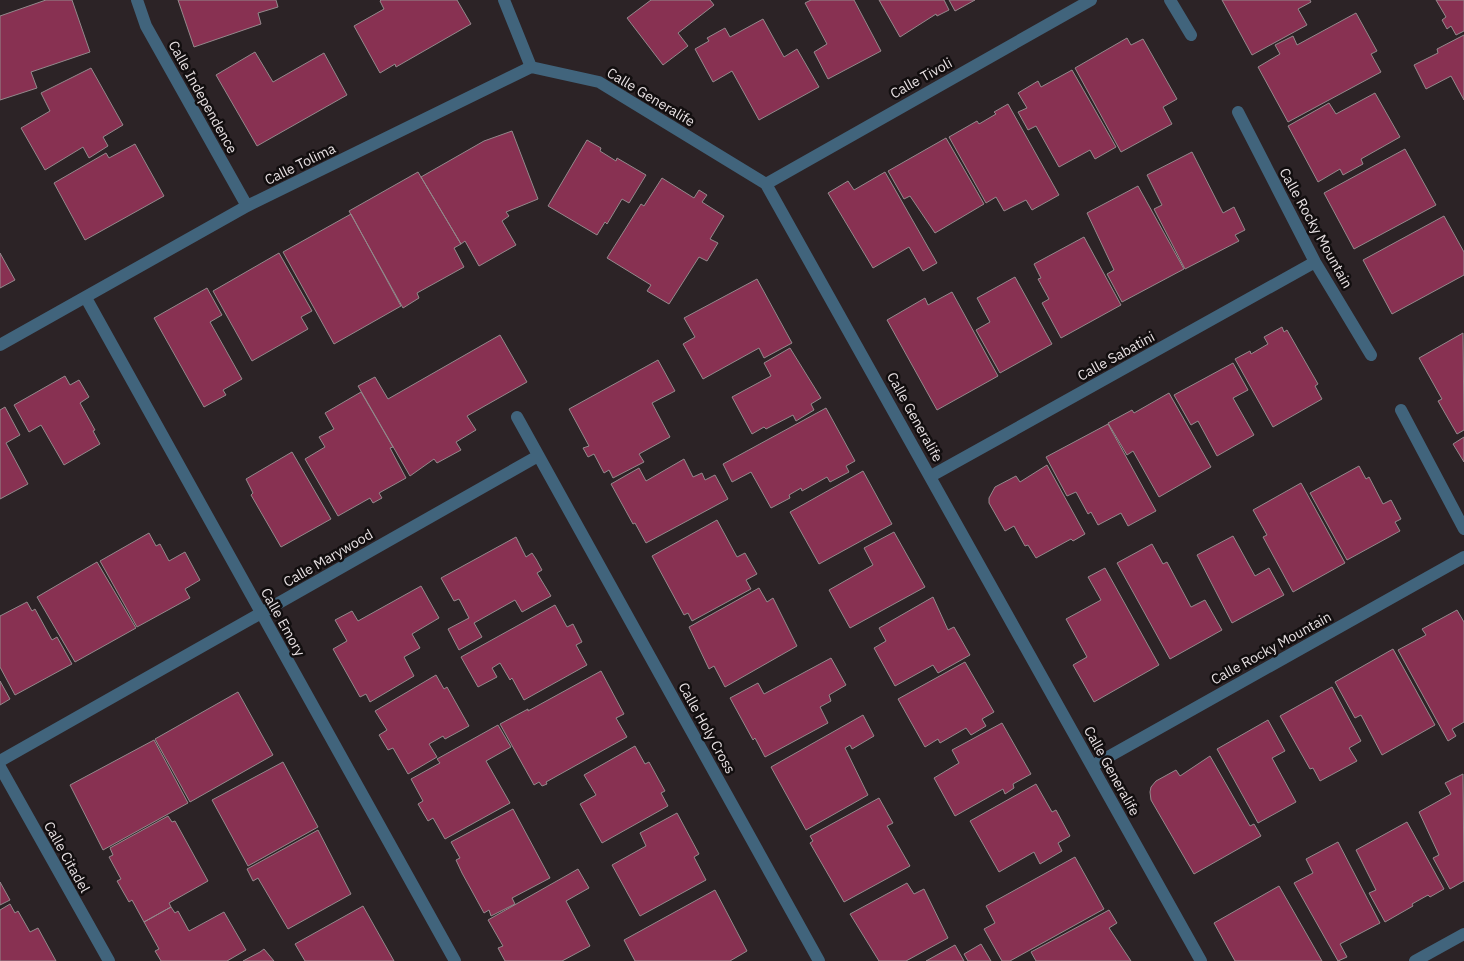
<svg xmlns="http://www.w3.org/2000/svg" width="1464" height="961" font-family="'IBM Plex Sans',sans-serif">
<style>
.building{fill:#883152;stroke:#94898c}
.lines{fill:none;stroke-linecap:round;stroke-linejoin:round}
.street{stroke:#41647c;stroke-width:12}
.labels{text-anchor:middle;stroke-width:5;stroke-linejoin:round;paint-order:stroke}
.street-label{font-size:14px;fill:#e8e1e3;stroke:#120e0f}
</style>
<rect width="100%" height="100%" fill="#2c2326"/>
<path class="building" d="M46,0H72L90,52L31,72L37,88L0,100V16Z
M178,0H276L278,7L258,13L261,24L194,47Z
M381,0H457L471,24L396,67L395,64L380,73L354,26L384,9L380,1Z
M651,0H710L714,5L678,33L688,46L663,65L627,18Z
M811,0H854L881,51L828,79L814,52L827,44L805,3Z
M879,0H944L949,10L937,16L936,14L900,37Z
M949,0H975L955,11Z
M1222,0H1310L1311,2L1298,9L1307,25L1252,55Z
M1436,0H1464V31L1456,35L1451,26L1447,29L1442,20L1446,17Z
M1356,13L1377,51L1371,54L1381,72L1288,122L1258,67L1280,54L1275,45L1293,36L1297,45Z
M763,19L784,57L797,49L819,87L759,120L732,71L713,82L695,49L709,41L707,38L725,28L730,37Z
M1464,35V100L1451,76L1426,89L1414,65L1438,53L1437,49Z
M1127,38L1131,45L1143,39L1177,99L1163,107L1172,124L1121,152L1075,68Z
M255,52L273,82L324,53L347,95L257,146L216,75Z
M91,68L123,125L103,137L108,146L89,158L83,147L45,170L21,128L50,111L41,93Z
M1072,70L1116,147L1095,159L1090,150L1059,167L1036,126L1028,130L1018,112L1027,108L1018,93L1038,81L1041,87Z
M1375,93L1400,137L1361,159L1363,164L1343,175L1340,169L1318,182L1288,126L1329,103L1336,114Z
M1008,104L1059,195L1032,210L1026,200L1004,211L996,197L986,203L949,137L977,121L979,124L996,114L994,112Z
M512,131L538,199L506,212L509,216L502,221L516,245L479,266L465,241L461,244L421,177L484,141Z
M946,138L984,204L935,233L910,196L904,199L888,171Z
M587,140L601,148L600,151L616,161L617,158L646,175L629,203L622,199L607,224L605,222L597,235L548,206Z
M135,144L164,196L85,240L54,183L106,153L109,158Z
M1405,149L1436,205L1354,249L1324,193Z
M1192,152L1223,213L1234,207L1245,230L1235,235L1239,241L1185,269L1154,209L1162,205L1147,175Z
M418,172L461,244L454,248L464,267L417,293L419,298L403,308L349,211Z
M885,172L937,263L923,271L909,247L873,268L828,193L848,181L854,190Z
M662,178L694,198L699,190L707,195L702,202L724,216L710,239L718,243L707,261L699,257L669,304L647,291L651,285L607,258L641,204L644,206Z
M1138,186L1184,269L1122,302L1107,274L1114,270L1087,213Z
M351,214L401,306L334,344L283,252Z
M1444,216L1464,252V275L1392,314L1363,260Z
M1084,237L1121,305L1061,338L1042,303L1049,299L1038,279L1041,278L1034,264Z
M0,253L15,280L0,288Z
M279,253L312,311L301,317L308,329L252,361L213,291Z
M1015,277L1052,344L1000,373L976,330L990,322L977,298Z
M757,279L792,343L764,358L759,348L703,379L683,344L695,337L684,318Z
M207,288L222,315L210,322L242,379L223,390L226,395L204,407L154,318Z
M952,292L998,376L937,410L887,320L925,298L928,305Z
M1282,327L1284,332L1287,330L1318,384L1315,386L1322,399L1273,427L1235,359L1250,351L1251,354L1268,344L1264,337Z
M1463,333L1464,430L1457,434L1438,401L1442,399L1419,358Z
M500,335L527,382L467,416L476,430L456,442L461,450L437,463L434,459L410,476L358,386L375,377L388,399Z
M790,348L821,398L811,404L814,410L796,421L793,415L766,429L764,427L752,434L732,397L771,376L764,363Z
M658,360L675,391L652,403L670,437L639,454L644,462L613,478L609,470L604,473L594,454L588,457L583,448L589,446L569,409Z
M1233,363L1248,390L1233,398L1254,435L1217,456L1198,421L1191,425L1174,395Z
M65,376L70,385L79,380L89,397L80,403L95,430L93,431L100,444L64,465L41,425L29,432L14,405Z
M361,392L393,447L390,448L406,478L379,493L382,498L373,503L370,498L338,516L305,459L325,447L319,437L334,429L325,413Z
M1169,393L1211,467L1159,497L1133,451L1127,455L1108,423L1132,410L1134,413Z
M5,407L20,435L6,443L28,484L0,499V410Z
M826,408L855,461L846,466L849,472L830,482L827,477L802,491L801,488L789,495L790,498L771,508L751,472L732,482L723,464Z
M1108,424L1156,511L1128,526L1121,513L1098,525L1091,512L1088,514L1076,492L1067,496L1046,457Z
M1464,437V462L1453,444Z
M292,452L331,519L281,547L251,495L253,493L246,479Z
M684,459L693,477L702,473L705,480L715,475L728,499L646,543L635,523L633,524L611,484L639,468L646,481Z
M1047,465L1085,534L1073,541L1071,539L1036,558L1028,545L1025,546L1014,526L1005,531L989,503V498L995,487L1016,476L1020,482Z
M1359,466L1366,479L1369,477L1383,504L1391,500L1401,519L1395,522L1400,531L1347,560L1310,493Z
M863,471L892,524L819,564L790,512Z
M1301,483L1345,563L1293,592L1263,537L1267,535L1253,510Z
M717,520L737,557L745,553L757,574L746,580L751,589L692,621L688,613L684,615L652,556Z
M894,532L925,587L850,628L829,590L873,565L864,548Z
M149,533L156,546L160,544L169,561L185,552L200,580L185,589L190,598L137,627L100,561Z
M1233,536L1255,576L1269,568L1284,595L1232,623L1197,555Z
M516,537L526,557L532,553L536,559L542,570L537,573L551,596L522,612L515,600L474,623L482,637L459,650L448,629L469,618L459,599L454,601L441,578Z
M1152,544L1163,564L1167,562L1191,607L1205,600L1222,630L1170,659L1117,563Z
M97,562L136,628L75,662L37,597Z
M1105,568L1159,665L1094,702L1073,665L1087,657L1066,619L1101,600L1088,577Z
M421,586L439,618L412,634L420,648L404,657L414,676L370,702L366,694L360,697L333,649L347,641L335,620L352,611L358,621Z
M759,588L767,602L773,598L797,646L725,687L714,666L709,669L689,627Z
M933,597L948,630L954,627L970,655L938,673L933,665L895,686L874,648L886,641L879,628Z
M27,602L32,611L35,609L52,640L57,637L72,664L15,695L0,667V616Z
M555,605L567,627L573,624L582,642L576,645L587,665L524,700L512,678L510,680L500,663L492,668L497,677L478,687L461,657Z
M1457,610L1464,622V722L1452,729L1456,736L1448,741L1398,650L1426,635L1422,629Z
M1393,649L1435,725L1382,755L1361,715L1355,718L1335,682Z
M831,658L846,685L829,695L831,701L820,707L828,723L765,757L755,738L753,740L730,698L758,683L764,694Z
M965,662L994,712L982,719L986,726L971,735L966,728L940,743L938,739L925,747L898,699Z
M601,671L624,714L616,718L627,737L546,782L547,784L542,786L539,782L534,785L500,724L528,709V711Z
M436,675L444,689L447,687L469,726L445,739L443,736L429,744L437,757L408,774L393,748L388,750L379,735L387,730L375,711Z
M0,681L10,699L0,705Z
M1332,687L1361,741L1349,748L1357,761L1320,781L1313,768L1310,769L1280,716Z
M238,692L273,755L190,802L155,739Z
M863,715L874,736L852,749L850,745L845,748L868,795L806,830L771,767Z
M1268,720L1285,751L1272,758L1296,802L1258,823L1217,749Z
M1002,723L1031,774L1013,784L1014,788L1005,794L1003,789L955,816L934,778L959,763L952,750Z
M498,725L511,747L486,761L510,803L445,839L433,818L428,821L418,804L423,801L411,779L440,763L437,759Z
M154,740L188,803L103,850L70,785Z
M635,746L645,764L649,762L665,791L661,793L668,806L602,843L580,804L596,795L584,775Z
M1210,756L1250,826L1254,824L1261,836L1194,874L1151,800L1150,792L1151,787L1156,781L1176,770L1180,776Z
M283,762L318,827L248,866L212,800Z
M1463,774L1464,881L1450,889L1433,858L1439,855L1419,812L1451,794L1445,783Z
M1036,784L1052,812L1056,810L1070,836L1058,843L1062,851L1040,864L1034,852L999,872L970,821Z
M879,798L893,823L887,826L910,866L844,902L810,843L813,841L810,836Z
M513,809L550,878L512,898L515,904L491,916L489,910L484,913L462,873L456,860L460,858L451,842Z
M677,813L699,854L694,857L706,880L640,916L612,865L646,846L640,833Z
M168,816L172,822L175,821L208,881L169,903L171,907L144,922L132,900L129,902L117,881L121,879L109,857L113,855L110,848Z
M1407,822L1444,889L1430,897L1428,895L1412,904L1413,906L1385,922L1369,893L1376,890L1356,850Z
M318,830L351,894L288,929L258,878L253,881L247,869Z
M1338,842L1380,923L1340,944L1347,957L1338,961L1294,883L1313,873L1306,859Z
M1075,857L1104,909L1010,961H1002L984,929L995,923L986,906Z
M578,869L589,888L566,901L590,946L562,961H505L498,948L503,946L488,920Z
M0,882L10,900L0,905Z
M907,883L914,894L924,889L948,938L906,961H879L850,914Z
M1279,886L1322,961H1235L1214,923Z
M715,890L747,951L730,961H635L624,940Z
M10,904L15,913L18,911L30,932L38,928L56,961H0V910Z
M363,906L394,961H305L295,944Z
M171,907L175,913L178,911L189,931L224,912L246,950L227,961H161L155,951L159,949L144,922Z
M1109,910L1117,923L1109,928L1131,961H1036L1031,952Z
M981,944L991,961H968L964,954Z
M955,945L964,961H926Z
M264,949L274,961H243L260,952Z"/>
<g class="lines">
<path class="street" d="M137,0L146,26L247,206
M504,0L531,67L599,82L766,184L1201,961
M1170,0L1191,35
M1238,112L1315,262L1371,355
M766,184L1091,0
M86,298L455,961
M0,345L247,206L531,67
M1401,410L1464,529
M517,417L819,961
M931,476L1315,262
M0,761L538,456
M1092,766L1464,557
M0,767L109,961
M1415,961L1464,934"/>
</g>
<g class="labels">
<g class="street-label">
<text transform="translate(921 78) rotate(-29)" y="5">Calle Tivoli</text>
<text transform="translate(203 97) rotate(61)" y="5">Calle Independence</text>
<text transform="translate(651 97) rotate(31)" y="5">Calle Generalife</text>
<text transform="translate(300 164) rotate(-26)" y="5">Calle Tolima</text>
<text transform="translate(1316 228) rotate(61)" y="5">Calle Rocky Mountain</text>
<text transform="translate(1116 356) rotate(-29)" y="5">Calle Sabatini</text>
<text transform="translate(915 417) rotate(61)" y="5">Calle Generalife</text>
<text transform="translate(328 558) rotate(-30)" y="5">Calle Marywood</text>
<text transform="translate(283 622) rotate(61)" y="5">Calle Emory</text>
<text transform="translate(1271 648) rotate(-29)" y="5">Calle Rocky Mountain</text>
<text transform="translate(707 728) rotate(61)" y="5">Calle Holy Cross</text>
<text transform="translate(1112 771) rotate(61)" y="5">Calle Generalife</text>
<text transform="translate(67 857) rotate(61)" y="5">Calle Citadel</text>
</g>
</g>
</svg>
